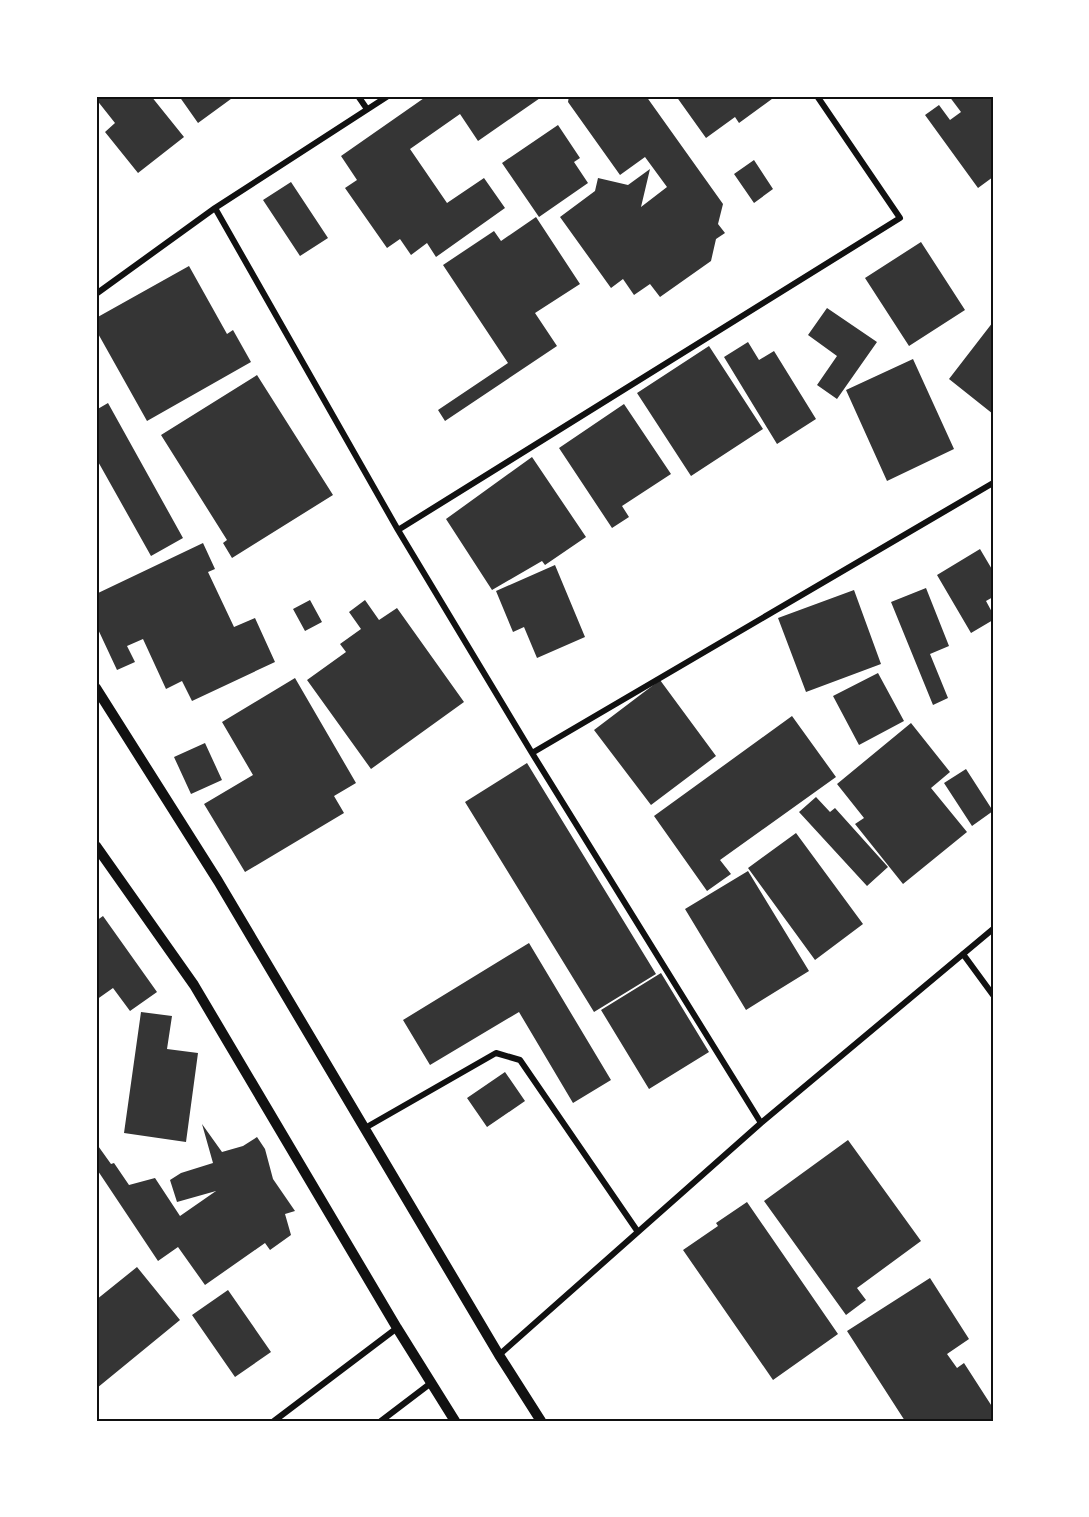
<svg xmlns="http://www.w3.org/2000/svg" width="1089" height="1517" font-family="'Archivo Narrow',sans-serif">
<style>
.building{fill:#353535}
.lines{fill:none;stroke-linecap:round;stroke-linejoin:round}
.minor{stroke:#111;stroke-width:6}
.tertiary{stroke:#111;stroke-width:10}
.neatline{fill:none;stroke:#111;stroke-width:2}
</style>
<rect width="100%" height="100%" fill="#fff"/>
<path class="building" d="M96,96H151L184,137L138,173L105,132L115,123L96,99Z
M179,96H235L198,123Z
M427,96H543L478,141L460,114L410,149L447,203L484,178L505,208L436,257L427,243L411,255L400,239L387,248L345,188L357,180L341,156Z
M569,96H646L723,204L718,224L725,233L716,239L711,261L660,297L650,284L634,295L623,279L611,288L560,217L595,191L598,178L628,185L650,169L641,207L667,187L645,157L620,175L568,102Z
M676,96H776L739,123L735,117L706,138Z
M949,96H993V177L978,188L925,115L939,105L950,120L961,112Z
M558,125L580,158L574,162L588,183L539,217L502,163Z
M754,160L773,189L754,203L734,174Z
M291,182L328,238L300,256L263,200Z
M536,217L580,284L535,313L557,346L445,421L438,410L508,363L443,265L494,231L501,241Z
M921,242L965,310L909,346L865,278Z
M189,266L227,334L233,330L251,362L147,421L96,330V318Z
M827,308L877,342L837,399L817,385L837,356L808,335Z
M993,322V414L949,379Z
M748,342L759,360L774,351L816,419L777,444L724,357Z
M709,346L763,429L691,476L637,393Z
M913,359L954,449L887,481L846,390Z
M257,375L333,495L232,558L223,543L227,540L161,435Z
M108,403L183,538L151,556L96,458V410Z
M624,404L671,474L622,506L629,517L612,528L559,448Z
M532,457L586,537L545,565L542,561L492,590L446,519Z
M203,543L215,569L208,572L234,627L255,618L275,662L192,701L182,681L166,689L143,639L127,646L135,662L117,670L96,625V594Z
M980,549L993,571V597L986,601L993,614V620L971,633L937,575Z
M555,565L585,637L537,658L524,627L513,632L496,591Z
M926,588L949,646L930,654L948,698L933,705L891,602Z
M854,590L881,664L806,692L778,618Z
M310,600L322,622L305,631L293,609Z
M365,600L379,620L397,608L464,702L371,769L307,680L346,652L340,644L361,629L349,612Z
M878,673L904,721L859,745L833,696Z
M295,678L356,783L334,796L344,813L245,872L204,804L253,775L222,722Z
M660,680L716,756L651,805L594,730Z
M792,716L836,777L720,860L731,874L707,891L654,816Z
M911,723L950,772L931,788L967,832L903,884L855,824L864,818L837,784Z
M205,743L222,780L191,794L174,757Z
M527,763L656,974L594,1012L465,802Z
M966,769L993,811L972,826L944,783Z
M816,797L830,812L835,808L888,867L867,886L799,812Z
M796,833L863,924L815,960L748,868Z
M748,871L809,971L746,1010L685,909Z
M103,916L157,992L130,1011L113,988L96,1000V921Z
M529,943L611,1080L573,1103L519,1012L430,1065L403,1020Z
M661,973L709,1052L649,1089L601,1010Z
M141,1012L172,1016L167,1049L198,1053L186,1142L124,1133Z
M505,1072L525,1101L487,1127L467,1098Z
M202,1124L222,1152L243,1146L257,1137L265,1149L273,1179L295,1211L285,1214L291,1235L270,1250L265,1243L205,1285L178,1247L158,1261L96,1168V1143L111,1164L114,1163L129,1185L155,1178L180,1216L216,1191L177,1202L170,1180L181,1173L213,1163Z
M848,1140L921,1241L857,1288L866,1300L846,1315L764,1201Z
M747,1202L838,1334L773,1380L683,1250L718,1226L716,1223Z
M137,1267L180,1320L97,1388L96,1300Z
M930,1278L969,1339L947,1354L957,1368L964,1363L993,1408V1419L990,1421H905L847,1331Z
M228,1290L271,1352L235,1377L192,1315Z"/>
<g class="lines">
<path class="minor" d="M358,96L367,109
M215,208L398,530L532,753L761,1123L499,1355
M96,294L215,208L388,96
M398,530L900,218L817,96
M532,753L993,483
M963,954L993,995
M761,1123L993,929
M365,1128L496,1053L520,1060L638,1232
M274,1421L397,1328
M381,1421L431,1383"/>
<path class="tertiary" d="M96,688L218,881L499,1355L541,1421
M96,846L194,985L397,1328L455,1421"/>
</g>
<rect width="1089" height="1517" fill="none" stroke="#ffffff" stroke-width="195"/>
<rect x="98" y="98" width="894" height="1322" class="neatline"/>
</svg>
